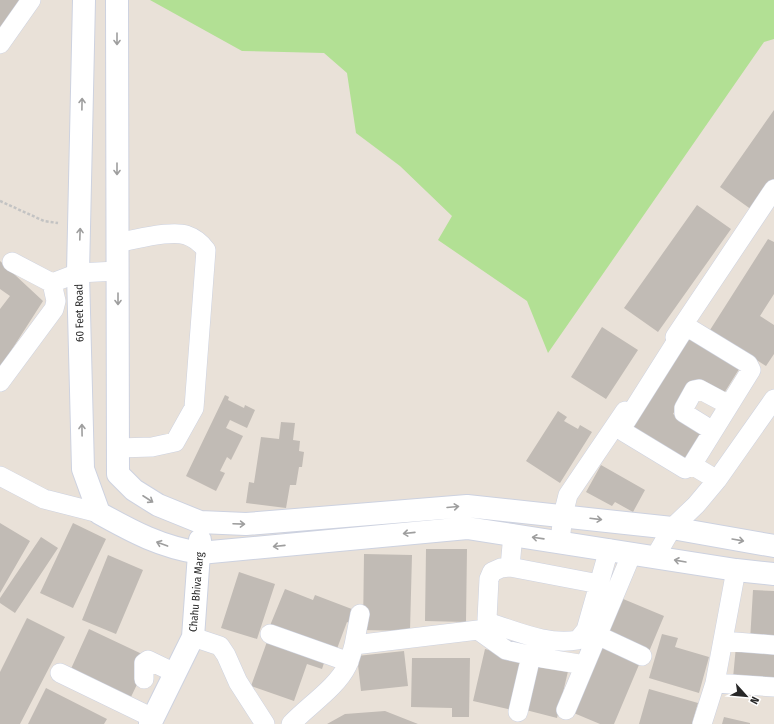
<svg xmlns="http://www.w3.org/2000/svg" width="774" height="724" font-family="'Fira Sans Condensed',sans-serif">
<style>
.green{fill:#b2e094}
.building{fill:#c1bbb5}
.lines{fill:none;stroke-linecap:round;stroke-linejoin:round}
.street-casing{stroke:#cdd2e0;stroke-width:20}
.secondary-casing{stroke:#cdd2e0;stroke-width:24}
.path{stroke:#c3c3c3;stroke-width:2.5;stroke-dasharray:3 2;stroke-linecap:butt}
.street{stroke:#fff;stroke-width:19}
.secondary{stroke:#fff;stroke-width:22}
.oneway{stroke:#9e9e9e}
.labels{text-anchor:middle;stroke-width:3;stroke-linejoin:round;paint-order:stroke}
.street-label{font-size:11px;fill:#272727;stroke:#fff}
</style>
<rect width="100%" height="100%" fill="#e9e1d8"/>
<path class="green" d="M150,0H774V39L764,42L548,353L527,301L438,240L452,216L400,166L356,133L347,73L324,53L242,51Z"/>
<path class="building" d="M0,0H22L0,35Z
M774,110V179L752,210L720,187Z
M697,205L731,229L658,332L624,308Z
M768,239L774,242V294L760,316L774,325V354L766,366L710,330Z
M0,261L43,301L0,368V309L10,296L0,289Z
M602,327L638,350L606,399L571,377Z
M685,336L741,366L721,398L692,381L673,414L703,430L684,461L627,425Z
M225,395L229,397L228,400L244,408L245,405L255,410L247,428L230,420L226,428L243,436L231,460L227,457L220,471L225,473L216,491L186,476Z
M558,411L567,417L564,421L578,429L580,425L592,432L560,483L526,461Z
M281,422L295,423L293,440L300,441L299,451L304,452L302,467H299L296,485H290L286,508L246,503L249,482L254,483L261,437L279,439Z
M601,465L645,490L633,512L615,502L612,506L586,492Z
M0,523L30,541L0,593Z
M73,523L106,539L73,608L40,593Z
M41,537L58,548L15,613L0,603V598Z
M426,549H467L466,622L425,621Z
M364,554L412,555L410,631L363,630Z
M108,555L143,570L116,634L82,620Z
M239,572L275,584L257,639L221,628Z
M285,589L313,600L315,595L357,611L352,624L347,622L335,654L269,628Z
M753,590L774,591V640L750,641Z
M616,596L664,616L648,654L600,633Z
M27,618L65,637L20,724H0V672Z
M89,629L142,654L143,672L130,699L70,671Z
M662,634L678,638L675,647L709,657L699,693L649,678Z
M268,639L325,660L322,669L307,664L294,701L251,686Z
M598,642L641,660L614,724H600L569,711Z
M736,646L774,649V682L733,678Z
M485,649L525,658L512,710L473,701Z
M404,651L408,686L361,691L357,656Z
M412,658H470L469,717H452V708L411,707Z
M534,659L569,667L557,718L522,709Z
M46,688L107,719L104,724H28Z
M649,689L698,703L692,724H639Z
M385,711L418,724H327L345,714Z
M724,717L750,723V724H722Z"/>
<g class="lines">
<g class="street-casing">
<path id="street" d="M0,44L31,0
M118,243C134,239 171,230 186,235C195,238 201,243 206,250L194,408L175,442L152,447L118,448
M12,262L52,283L78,273L117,271
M675,337L774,189
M0,382L54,309L56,301L52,283
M713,431L684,413V408L694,390L699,389L729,405
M692,465L751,370L748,364L689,328L683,331L623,426L624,432L685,469L692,465L717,480
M0,476L44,499L99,513
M560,541L563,515L568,495L625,411
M655,557L672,528L696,505L717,480L774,399
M510,567L513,534
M599,584L510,567L501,568L492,572L489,579L487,619L493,624C521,633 548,645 578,640L586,630L609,549
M270,634L349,662
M597,635L642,656
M193,637L220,646L226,655L238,682L265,724
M723,641L774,645
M354,645L360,614
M60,673L153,718
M144,679V663L148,660L175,673
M715,683L774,687
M566,710L632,553
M518,712L531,656
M291,724C308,706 337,687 347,666C350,660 352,652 354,645L478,630L506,650L542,658L585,665
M702,724L715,683L736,570"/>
</g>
<g class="secondary-casing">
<path id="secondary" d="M84,0L78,273L83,469L99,513C133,532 161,547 200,553L467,528L736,570L774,574
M117,0L118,474L134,490L158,505L200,522L246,524L467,506L672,528L774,546
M150,724L193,637L200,540"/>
</g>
<path class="path" d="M0,201L44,221L58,223"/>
<use href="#street" class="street"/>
<use href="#secondary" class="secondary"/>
</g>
<defs><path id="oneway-shaft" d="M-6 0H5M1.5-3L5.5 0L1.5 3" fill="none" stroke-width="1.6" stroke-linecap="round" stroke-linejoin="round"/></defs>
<g class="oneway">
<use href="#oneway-shaft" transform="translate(117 39) rotate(90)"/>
<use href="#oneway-shaft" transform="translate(82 104) rotate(-89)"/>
<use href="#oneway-shaft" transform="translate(117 169) rotate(90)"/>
<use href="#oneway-shaft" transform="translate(80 234) rotate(-88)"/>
<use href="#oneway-shaft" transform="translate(118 299) rotate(90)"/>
<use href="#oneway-shaft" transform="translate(82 430) rotate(-91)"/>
<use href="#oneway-shaft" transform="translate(148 499) rotate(33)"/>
<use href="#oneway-shaft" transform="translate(453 507) rotate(-5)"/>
<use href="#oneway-shaft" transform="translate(596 519) rotate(7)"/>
<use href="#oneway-shaft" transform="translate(239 524) rotate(2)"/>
<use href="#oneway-shaft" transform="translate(409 533) rotate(174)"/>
<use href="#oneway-shaft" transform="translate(538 538) rotate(-172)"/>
<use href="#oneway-shaft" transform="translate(738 540) rotate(10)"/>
<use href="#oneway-shaft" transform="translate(162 544) rotate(-160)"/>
<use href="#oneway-shaft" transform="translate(279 546) rotate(174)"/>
<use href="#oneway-shaft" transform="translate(680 561) rotate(-170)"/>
</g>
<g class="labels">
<g class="street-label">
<text transform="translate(79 313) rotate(-91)" y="4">60 Feet Road</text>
<text transform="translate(196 592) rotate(-85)" y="4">Chahu Bhiva Marg</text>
</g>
</g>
<g transform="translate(746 696) rotate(117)" stroke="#ffffff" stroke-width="3" paint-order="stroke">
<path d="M0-3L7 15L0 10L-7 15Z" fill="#272727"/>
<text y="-6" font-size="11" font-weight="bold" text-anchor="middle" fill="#272727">N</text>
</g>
</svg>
